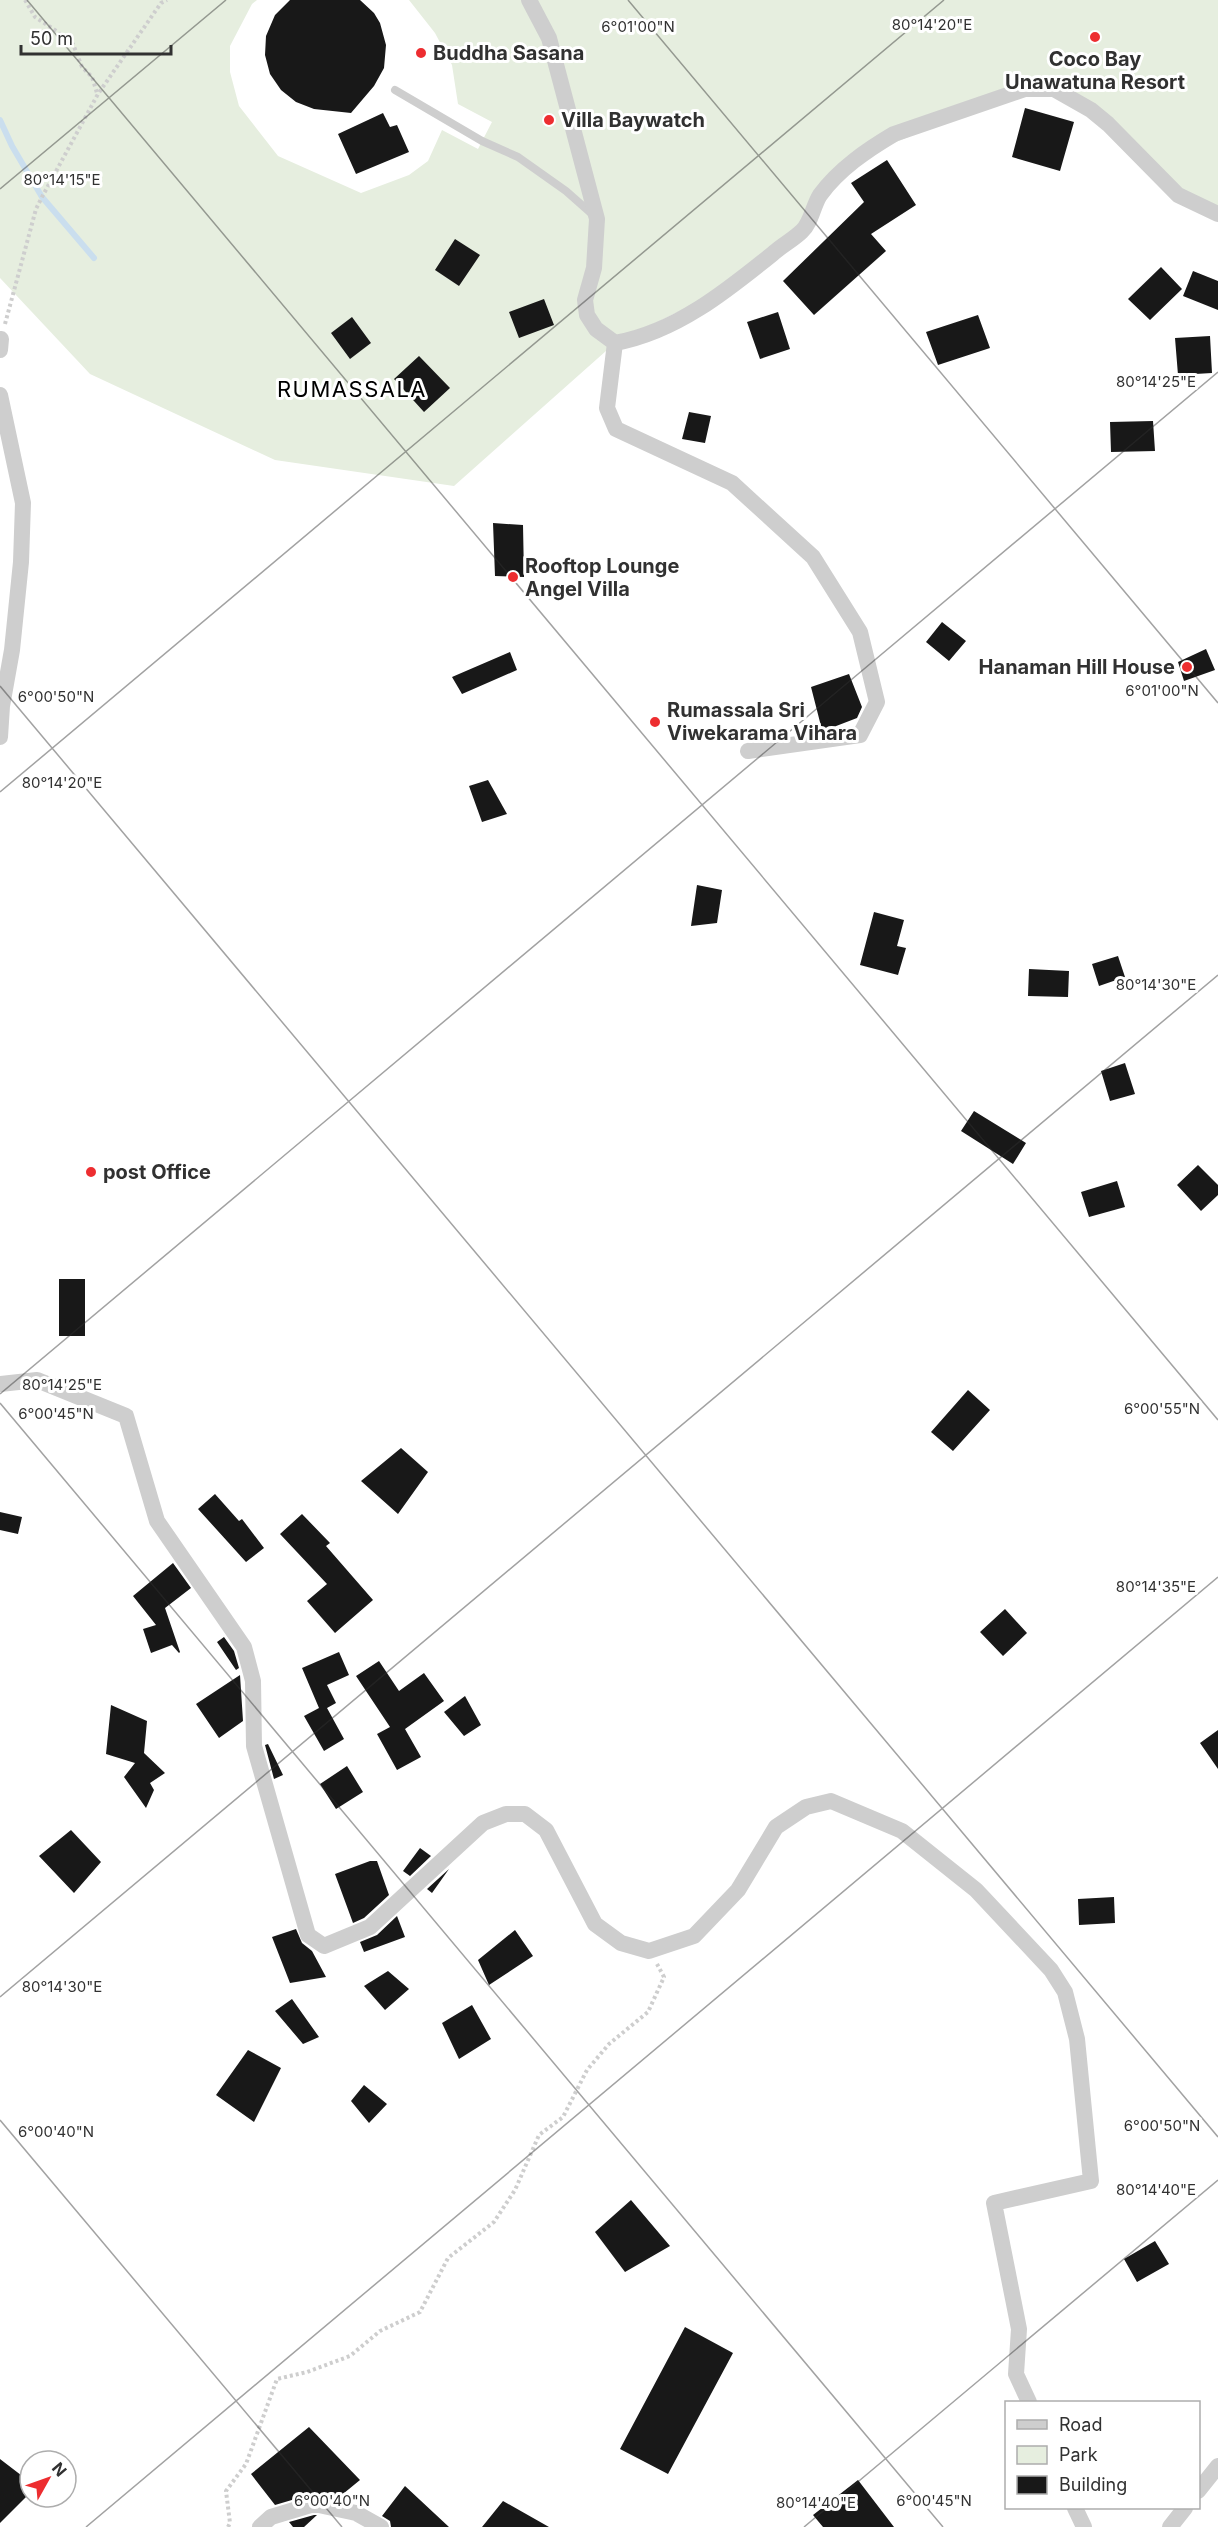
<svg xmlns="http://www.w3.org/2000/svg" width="1218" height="2527" font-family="Inter,sans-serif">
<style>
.green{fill:#e6eedf}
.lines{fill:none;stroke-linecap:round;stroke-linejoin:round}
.stream{stroke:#cadeee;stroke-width:6}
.building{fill:#181818}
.path{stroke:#cecece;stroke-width:4;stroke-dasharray:3 3;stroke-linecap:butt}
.service{stroke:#cecece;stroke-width:8}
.minor{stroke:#cecece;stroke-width:16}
.ticks{fill:none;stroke:#313131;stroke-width:1.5;stroke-opacity:0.45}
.poi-dot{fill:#ed2d30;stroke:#fff;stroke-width:2}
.labels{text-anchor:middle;stroke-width:6;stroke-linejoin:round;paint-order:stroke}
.poi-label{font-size:20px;font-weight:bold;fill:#313131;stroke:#fff;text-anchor:start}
.quarter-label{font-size:22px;letter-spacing:1.5px;fill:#000;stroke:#fff}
.ticks-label{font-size:15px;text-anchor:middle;fill:#313131;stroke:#fff;stroke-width:6;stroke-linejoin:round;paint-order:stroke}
</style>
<rect width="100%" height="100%" fill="#fff"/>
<path class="green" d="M0,0H257L252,4L230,46V72L239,106L278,156L361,193L409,175L428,161L442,130L478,149L492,122L458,104L452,65L435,33L409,0H1218V214L1195,205L1062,92L1025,89L857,158L804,230L742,280L615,343L454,486L275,460L90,374L0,278Z"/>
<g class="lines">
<path class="stream" d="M0,120L12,146L42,197L94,258"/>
</g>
<path class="building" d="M290,0H360L374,13L380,23L386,45L384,68L374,86L351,113L314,109L296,102L281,90L270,74L265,55L266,36L275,15Z
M1025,108L1074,122L1060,171L1012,157Z
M383,113L390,127L397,125L409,152L356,174L338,134Z
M887,160L916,205L871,234L886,251L814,315L783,281L864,202L851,183Z
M455,239L480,255L459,286L435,270Z
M1161,267L1182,289L1150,320L1128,299Z
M1193,271L1218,281V310L1183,296Z
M544,299L554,325L519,338L509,312Z
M778,312L790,349L760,359L747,322Z
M978,315L990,348L938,365L926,332Z
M352,317L371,343L350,359L331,333Z
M1210,336L1212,373L1178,375L1175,338Z
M419,356L450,388L424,412L394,379Z
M689,412L711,416L705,443L682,439Z
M1153,421L1155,451L1111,452L1110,422Z
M493,523L523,525L524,577L495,576Z
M942,622L966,641L949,661L926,642Z
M1206,649L1215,670L1184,681L1178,662Z
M510,652L517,670L462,694L452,677Z
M849,674L862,707L857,718L831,728L822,730L811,687Z
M488,780L507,814L482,822L469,786Z
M697,885L722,890L717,923L691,926Z
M874,912L904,920L897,946L906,948L898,975L860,965Z
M1118,956L1125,977L1099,986L1092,964Z
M1029,969L1069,971L1068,997L1028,996Z
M1125,1063L1135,1094L1110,1101L1101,1071Z
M974,1111L1026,1143L1013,1164L961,1131Z
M1198,1165L1218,1185V1195L1201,1211L1177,1185Z
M1117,1181L1125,1207L1089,1217L1081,1192Z
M59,1279H85V1336H59Z
M968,1390L990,1410L953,1451L931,1432Z
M401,1448L428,1472L398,1514L361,1481Z
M215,1494L239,1521L242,1519L264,1548L246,1562L198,1509Z
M0,1512L22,1517L18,1534L0,1530Z
M302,1514L330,1543L326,1546L373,1600L335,1633L307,1601L327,1584L280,1534Z
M173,1563L191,1588L165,1608L180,1652L179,1653L172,1645L151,1653L143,1629L156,1625L133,1596Z
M1005,1609L1027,1633L1003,1656L980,1632Z
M224,1637L234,1651L239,1668L236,1670L217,1642Z
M339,1652L349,1675L327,1685L336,1703L327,1708L344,1739L324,1751L304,1716L319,1708L302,1668Z
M379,1661L399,1691L424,1673L444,1701L405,1729L421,1757L397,1770L377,1734L390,1727L356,1676Z
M240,1675L243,1721L219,1738L196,1704Z
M465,1696L481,1725L464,1736L444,1712Z
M111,1705L147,1721L144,1753L165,1773L150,1783L154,1790L146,1808L124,1777L135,1763L106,1754Z
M1218,1730V1769L1200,1743Z
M268,1744L283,1775L274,1779L265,1745Z
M347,1766L363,1792L336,1809L320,1784Z
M71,1830L101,1862L74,1893L39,1856Z
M420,1848L431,1856L410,1876L403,1871Z
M370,1861H377L389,1895L364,1918L353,1923L335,1874Z
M449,1869L432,1893L427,1889Z
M1114,1897L1115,1923L1079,1925L1078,1899Z
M397,1916L405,1937L364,1952L360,1942L377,1935Z
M296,1929L302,1943L312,1951L326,1977L290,1983L272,1937Z
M515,1930L533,1956L489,1985L478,1960Z
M388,1971L409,1989L385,2010L364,1986Z
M292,1999L319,2037L303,2044L275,2011Z
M472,2005L491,2039L459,2059L442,2023Z
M248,2050L281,2068L254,2122L216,2095Z
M364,2085L387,2104L369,2123L351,2101Z
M631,2200L670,2246L625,2272L595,2232Z
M1155,2241L1169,2264L1137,2282L1124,2259Z
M685,2327L733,2353L668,2474L620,2449Z
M309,2427L360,2480L338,2498L312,2494L275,2505L251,2474Z
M0,2459L30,2482V2493L0,2523Z
M858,2480L894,2527H823L813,2515Z
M405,2486L449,2527H391L390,2521L382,2516Z
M503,2501L549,2527H482Z
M314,2515H317L304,2527H293L289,2522Z"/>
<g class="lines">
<path class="path" d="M25,0L35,17L58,32L65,43L73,44L82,67L92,77L97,93
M5,324L36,209L42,197L98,94L161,3L167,0
M228,2527L230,2523L226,2491L246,2464L277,2379L307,2372L350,2356L380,2331L420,2312L448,2258L494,2222L515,2190L539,2135L563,2117L587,2070L609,2044L648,2012L664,1977L657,1964"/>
<path class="service" d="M395,90L482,141L518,157L566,191L592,214"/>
<path class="minor" d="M529,0L549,38L597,219L594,268L585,300L587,315L596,329L615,343
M0,350L1,339
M0,395L23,503L21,562L12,650L2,706L0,737
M748,751L860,735L877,702L860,632L813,557L732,483L616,429L607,408L615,343C677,332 729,289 776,251C784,244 794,239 802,231C811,223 813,206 820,195C839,169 867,150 894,134L1025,89H1054L1091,110L1108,124L1178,195L1218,214
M0,1384L37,1380L126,1416L157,1521L244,1647L253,1681L254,1746L308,1935L324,1946L370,1927L483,1823L506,1814H525L546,1830L595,1924L621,1943L649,1951L694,1936L738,1890L776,1827L806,1807L831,1801L902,1831L976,1890L1051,1970L1065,1992L1077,2039L1091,2181L994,2203L1019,2329L1016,2374L1029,2402
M1198,2491L1218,2466
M1075,2508L1084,2527
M260,2527L271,2517L314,2504L356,2513L381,2527
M1170,2527L1185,2508"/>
</g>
<path class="ticks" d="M27,0L1218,1420M628,0L1218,703M0,189L226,0M0,686L1218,2137M0,792L944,0M0,1394L1218,372M0,1403L943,2527M0,1997L1218,975M0,2120L342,2527M86,2527L1218,1577M804,2527L1218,2180"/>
<g class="poi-dot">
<circle cx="1095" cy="37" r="6"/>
<circle cx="421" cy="53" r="6"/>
<circle cx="549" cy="120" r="6"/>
<circle cx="513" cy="577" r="6"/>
<circle cx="1187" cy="667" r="6"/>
<circle cx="655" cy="722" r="6"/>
<circle cx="91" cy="1172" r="6"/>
</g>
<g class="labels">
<g class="poi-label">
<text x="433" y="60">Buddha Sasana</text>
<text x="1095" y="66" text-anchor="middle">Coco Bay<tspan x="1095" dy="23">Unawatuna Resort</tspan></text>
<text x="561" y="127">Villa Baywatch</text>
<text x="525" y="573">Rooftop Lounge<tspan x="525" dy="23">Angel Villa</tspan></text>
<text x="1175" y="674" text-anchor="end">Hanaman Hill House</text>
<text x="667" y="717">Rumassala Sri<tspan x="667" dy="23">Viwekarama Vihara</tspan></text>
<text x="103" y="1179">post Office</text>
</g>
<g class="quarter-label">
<text x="352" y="397">RUMASSALA</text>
</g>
</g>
<g class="ticks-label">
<text x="932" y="30">80°14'20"E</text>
<text x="638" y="32">6°01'00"N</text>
<text x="62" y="185">80°14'15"E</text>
<text x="1156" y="387">80°14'25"E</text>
<text x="1162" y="696">6°01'00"N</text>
<text x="56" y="702">6°00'50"N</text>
<text x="62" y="788">80°14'20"E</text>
<text x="1156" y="990">80°14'30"E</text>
<text x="62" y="1390">80°14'25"E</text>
<text x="1162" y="1414">6°00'55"N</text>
<text x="56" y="1419">6°00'45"N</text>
<text x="1156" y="1592">80°14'35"E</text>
<text x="62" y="1992">80°14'30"E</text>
<text x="1162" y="2131">6°00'50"N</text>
<text x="56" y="2137">6°00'40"N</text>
<text x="1156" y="2195">80°14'40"E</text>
<text x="332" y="2506">6°00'40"N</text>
<text x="934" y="2506">6°00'45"N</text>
<text x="816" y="2508">80°14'40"E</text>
</g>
<rect x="1005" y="2401" width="195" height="108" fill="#ffffff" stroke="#adadad" stroke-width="1.5"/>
<rect x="1017" y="2420" width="30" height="9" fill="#cecece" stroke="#adadad" stroke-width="1.5"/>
<text x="1059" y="2431" font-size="18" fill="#313131">Road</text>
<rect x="1017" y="2446" width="30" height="18" fill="#e6eedf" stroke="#adadad" stroke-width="1.5"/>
<text x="1059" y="2461" font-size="18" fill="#313131">Park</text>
<rect x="1017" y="2476" width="30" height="18" fill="#181818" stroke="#adadad" stroke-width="1.5"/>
<text x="1059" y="2491" font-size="18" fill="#313131">Building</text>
<g transform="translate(48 2479) rotate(50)"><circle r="28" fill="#ffffff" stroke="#adadad" stroke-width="1.5"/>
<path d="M0-4.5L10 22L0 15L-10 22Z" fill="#ed2d30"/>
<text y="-9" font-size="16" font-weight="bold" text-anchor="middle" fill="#313131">N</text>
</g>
<path d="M21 45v9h150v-9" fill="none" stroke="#313131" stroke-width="3"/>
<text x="30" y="45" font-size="18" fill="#313131" stroke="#ffffff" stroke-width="4.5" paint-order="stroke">50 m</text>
</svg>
